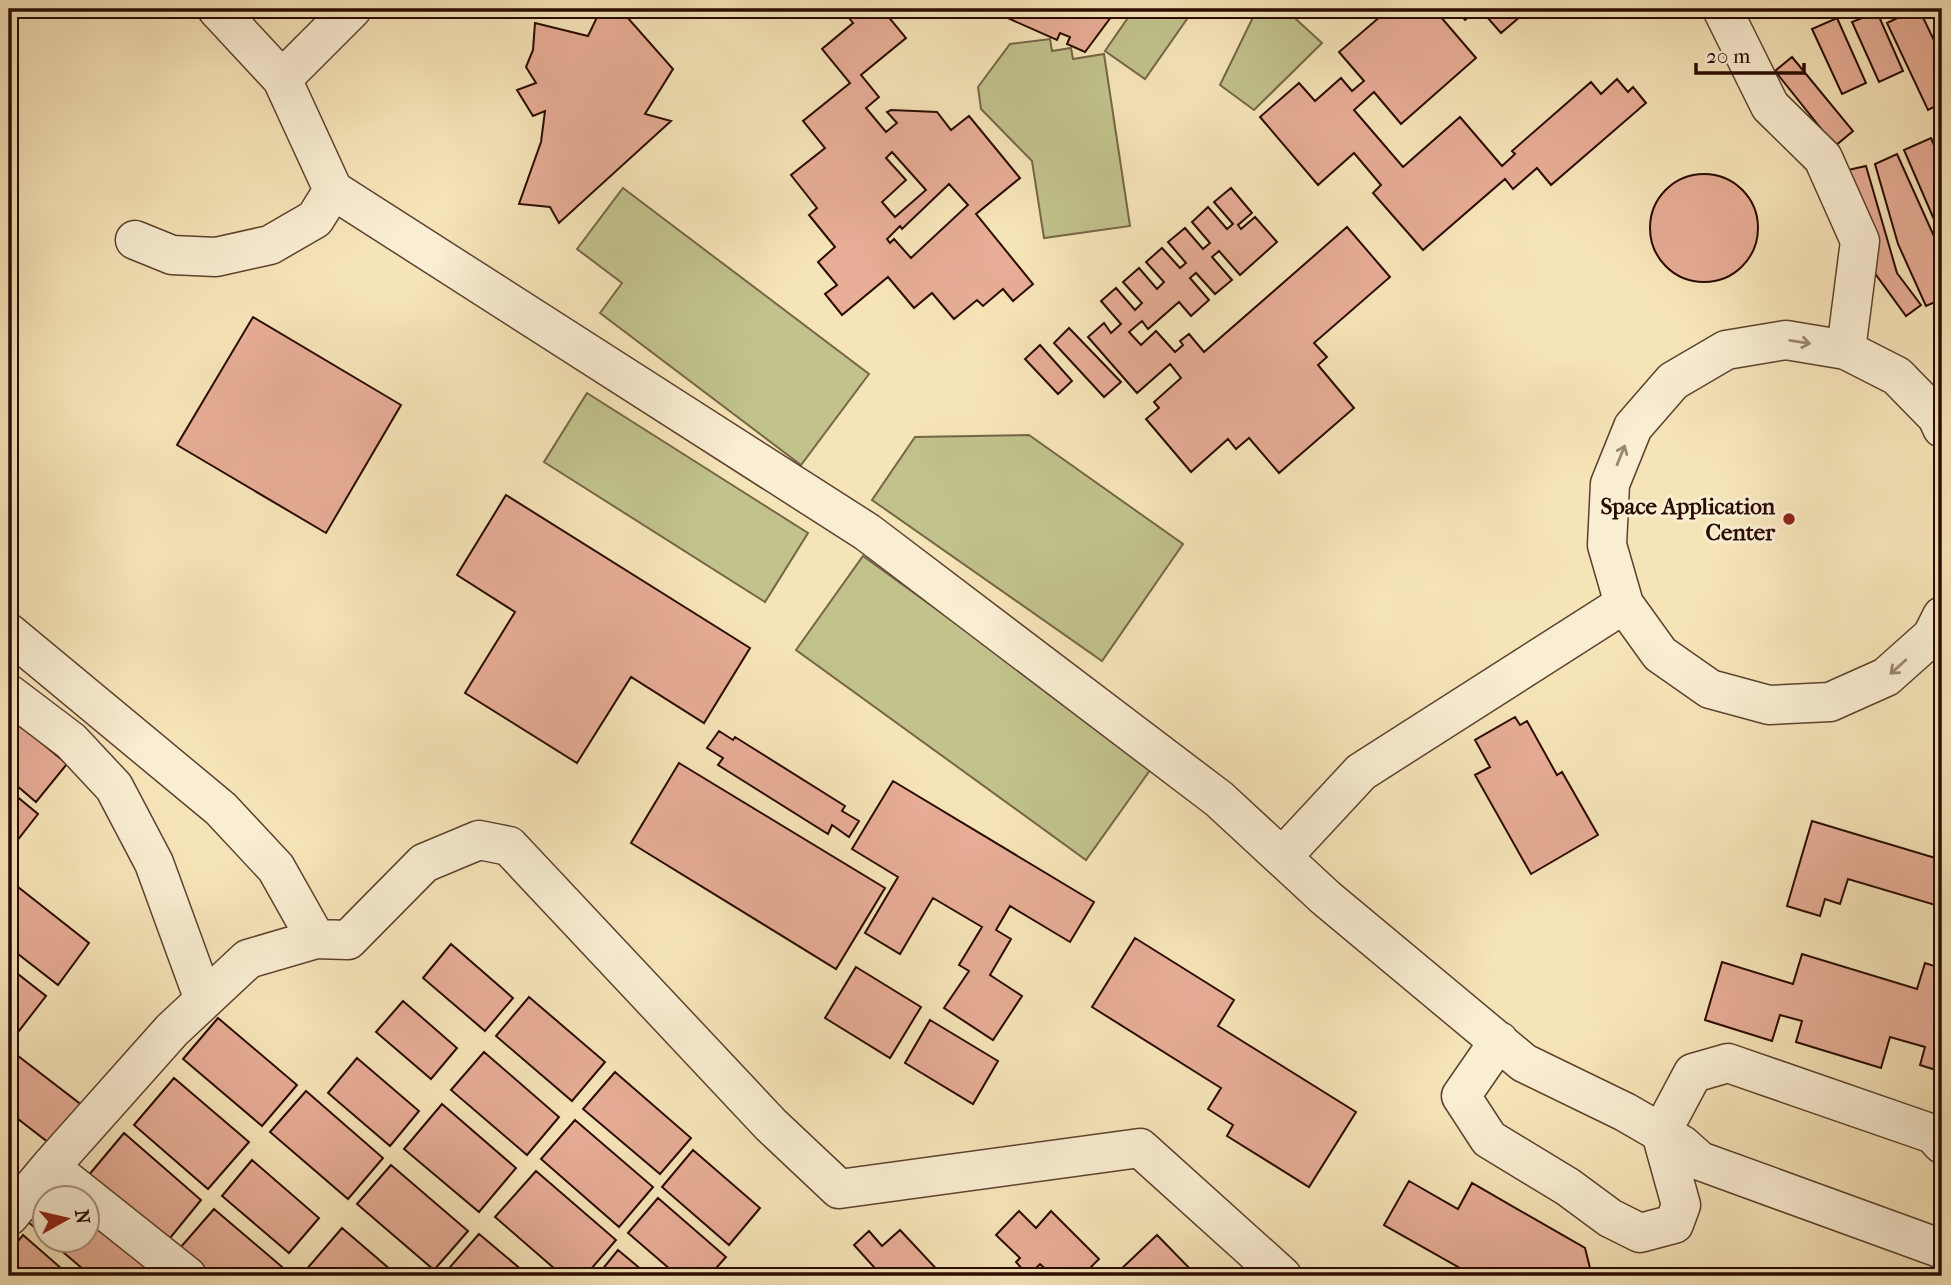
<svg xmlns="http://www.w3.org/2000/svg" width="1951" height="1285" font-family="'IM FELL French Canon',serif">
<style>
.green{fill:#c1c28c;stroke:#766646;stroke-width:2}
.building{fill:#e7ad96;stroke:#2a0b00;stroke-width:2;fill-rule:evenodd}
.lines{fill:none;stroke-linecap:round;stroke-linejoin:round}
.minor-casing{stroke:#5d412e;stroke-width:41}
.minor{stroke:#f9edd2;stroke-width:38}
.oneway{stroke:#9c8774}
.poi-dot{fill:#8f2418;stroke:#f9edd2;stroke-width:2.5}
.labels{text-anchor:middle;stroke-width:6;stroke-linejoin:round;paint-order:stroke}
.poi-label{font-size:23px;font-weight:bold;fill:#2a0b00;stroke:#f9edd2;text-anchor:end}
</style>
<rect width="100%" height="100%" fill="#f6e4b9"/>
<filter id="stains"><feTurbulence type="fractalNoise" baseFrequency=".00286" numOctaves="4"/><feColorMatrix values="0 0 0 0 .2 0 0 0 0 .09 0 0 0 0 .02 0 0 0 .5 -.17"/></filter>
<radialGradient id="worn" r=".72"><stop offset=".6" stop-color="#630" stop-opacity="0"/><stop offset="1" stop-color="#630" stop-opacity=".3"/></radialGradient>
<path class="green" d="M1134,9H1194L1145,79L1105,51Z
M1257,9H1285L1322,43L1254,110L1220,85Z
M1050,39L1052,51L1071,48L1073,59L1104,54L1130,226L1044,238L1032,161L981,109L978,87L1010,44Z
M623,188L869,374L801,465L600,313L622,283L577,249Z
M587,393L808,533L765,602L544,462Z
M1029,435L1183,544L1102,661L872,500L915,437Z
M863,556L1153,766L1086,860L796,650Z"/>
<path class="building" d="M601,9H620L673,69L645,114L671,121L559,223L550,207L519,204L541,142L545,111L533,116L517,90L536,83L526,67L533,50L535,23L588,36Z
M842,9H867L870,12L874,9H882L906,38L861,75L879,97L866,108L886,132L897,123L887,112L891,110L937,112L951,130L969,116L1020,178L976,214L1033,284L1013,301L1003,289L983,306L977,300L954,319L932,293L914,308L888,277L842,315L825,294L837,285L818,262L835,247L809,215L817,208L791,175L825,148L803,121L850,83L822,49L853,23ZM892,152L926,190L895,217L882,202L906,180L886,158ZM949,184L968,205L911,258L894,239L890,243L887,239L900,226L902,229Z
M995,9H1117L1085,52L1067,44L1070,37L1060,33L1057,40L994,12Z
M1389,9H1434L1476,58L1401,124L1374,92L1354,110L1403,167L1460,117L1502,166L1515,154L1512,151L1591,82L1601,94L1617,79L1628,92L1633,87L1646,103L1551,185L1537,168L1513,189L1505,179L1423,250L1373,193L1381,185L1354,153L1318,185L1260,117L1299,83L1315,101L1341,78L1352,91L1364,81L1339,52Z
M1455,9H1479L1465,20Z
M1480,9H1529L1501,33Z
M1916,9H1919L1942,57V103L1928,110L1887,23Z
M1877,12L1903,71L1879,82L1852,22Z
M1837,18L1866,83L1842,94L1812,29Z
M1792,57L1853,131L1835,146L1775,71Z
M1931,138L1942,164V238L1904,150Z
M1897,154L1942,254V299L1926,306L1898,244L1875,164Z
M1866,166L1897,273L1921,305L1906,316L1874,272L1848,170Z
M1650 228a54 54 0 1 1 108 0a54 54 0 1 1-108 0Z
M1231,188L1252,213L1238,225L1241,229L1255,217L1277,242L1240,275L1219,251L1212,257L1232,280L1215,294L1196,273L1190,278L1209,300L1191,316L1179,302L1148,329L1142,321L1129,332L1141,345L1156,331L1175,352L1183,345L1180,341L1189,334L1204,352L1347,227L1390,277L1314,343L1327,357L1318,365L1354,408L1279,473L1249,438L1236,449L1228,439L1191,472L1146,419L1159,408L1154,402L1181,378L1170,364L1137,393L1088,337L1104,323L1111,333L1121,324L1101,301L1116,288L1135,310L1142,303L1123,282L1139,268L1157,289L1164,282L1146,262L1162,248L1180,268L1186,263L1168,242L1185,228L1203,249L1210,243L1192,222L1208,207L1227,229L1233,224L1214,202Z
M253,317L401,405L326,533L177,445Z
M1069,328L1121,382L1104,397L1054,343Z
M1040,345L1072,381L1058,394L1025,359Z
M506,495L750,648L704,723L631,677L577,763L465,693L515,612L457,575Z
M9,716L67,764L36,802L9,779Z
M1515,717L1520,725L1527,721L1557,775L1562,772L1598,835L1531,874L1475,775L1490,767L1475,740Z
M719,731L733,740L735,737L845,806L842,811L859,821L849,837L832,825L828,834L718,765L723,758L707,748Z
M679,763L885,888L836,969L631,843Z
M893,781L1094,902L1070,942L1010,906L996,930L1011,939L990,975L1022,996L993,1040L944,1008L969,971L959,965L982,927L933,898L900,954L865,933L898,877L852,849Z
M9,790L38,814L9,851Z
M1812,821L1942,860V907L1848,879L1840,904L1825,899L1820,916L1787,906Z
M13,883L89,943L58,985L9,947V888Z
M1942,937V1078L1937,1077L1939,1071L1920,1065L1925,1047L1890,1037L1881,1068L1796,1042L1802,1021L1780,1015L1772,1041L1705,1020L1722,962L1793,984L1802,954L1917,989L1925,963L1934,966Z
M1135,938L1234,1000L1218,1026L1356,1112L1309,1187L1227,1136L1233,1125L1208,1109L1221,1088L1092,1007Z
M451,944L513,998L485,1031L423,978Z
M9,967L46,996L15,1036L9,1031Z
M856,967L921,1007L890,1058L825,1018Z
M529,997L605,1062L572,1101L496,1036Z
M403,1001L457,1048L431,1079L376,1032Z
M218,1018L297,1085L262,1126L183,1059Z
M930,1020L998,1061L973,1104L905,1063Z
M9,1049L83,1106L53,1146L9,1112Z
M484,1052L559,1117L527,1155L451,1090Z
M357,1058L419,1111L390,1146L328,1093Z
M615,1072L691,1138L660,1174L583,1109Z
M174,1078L249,1142L208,1189L134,1125Z
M306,1091L383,1158L348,1199L270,1132Z
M442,1104L516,1168L479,1212L404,1149Z
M575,1120L653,1187L619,1227L541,1159Z
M124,1133L201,1200L166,1243L88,1176Z
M693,1150L760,1208L729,1245L662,1187Z
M252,1160L319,1218L289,1253L222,1196Z
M391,1165L468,1231L434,1270L357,1204Z
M536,1171L616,1240L585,1276H563L495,1217Z
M1409,1181L1458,1209L1472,1183L1585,1248L1592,1276H1474L1384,1225Z
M658,1198L726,1257L709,1276H678L628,1233Z
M46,1201V1237L28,1222Z
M88,1208L149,1261L137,1276H91L49,1240H88Z
M214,1209L288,1272L284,1276H212L180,1248Z
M1019,1211L1036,1228L1051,1211L1099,1259L1082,1276H1045L1049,1272L1040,1264L1028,1276L1016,1262L1020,1258L996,1235Z
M342,1228L398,1276H312L305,1271Z
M900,1230L943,1276H882L854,1245L869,1231L882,1246Z
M479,1234L529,1276H447L444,1274Z
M23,1235L70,1276H9V1252Z
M1157,1235L1197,1276H1122L1118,1272Z
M618,1250L649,1276H597Z"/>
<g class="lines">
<g class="minor-casing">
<path id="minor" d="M217,9L282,79
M1722,9L1770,106L1823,158L1860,241L1846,350
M333,190L867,532L1219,799L1326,898L1524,1063L1625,1112L1682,1145L1700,1161L1942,1249
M135,240L172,255L216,257L270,245L315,219L333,190L282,79L352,9
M1942,428L1937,417L1897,376L1846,350L1786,340L1726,350L1673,381L1633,427L1610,484L1607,545L1624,604L1660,654L1710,689L1769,705L1830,702L1886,677L1932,636L1942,616
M9,633L221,809L276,868L316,939L348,940L424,863L479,840L509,846L771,1125L839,1189L1140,1148L1282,1276
M9,694L71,741L114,787L154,863L204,1000
M1282,857L1361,772L1624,604
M1499,1041L1461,1096L1489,1139L1568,1187L1610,1218L1640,1233L1674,1224L1681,1205L1661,1133L1693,1073L1728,1063L1933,1134L1942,1144
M9,1216L50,1167
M187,1276L50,1167L172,1030L248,959L316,939"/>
</g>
<use href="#minor" class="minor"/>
</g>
<defs><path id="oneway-shaft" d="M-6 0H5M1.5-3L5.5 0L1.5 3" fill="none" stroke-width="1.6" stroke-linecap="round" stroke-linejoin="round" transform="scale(1.75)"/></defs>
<g class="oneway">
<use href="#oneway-shaft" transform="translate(1800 342) rotate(9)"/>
<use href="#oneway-shaft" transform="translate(1621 455) rotate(-68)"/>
<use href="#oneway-shaft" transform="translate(1898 667) rotate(138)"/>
</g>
<circle class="poi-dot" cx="1789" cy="519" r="7"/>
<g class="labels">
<g class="poi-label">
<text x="1775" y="514">Space Application<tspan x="1775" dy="26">Center</tspan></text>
</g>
</g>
<rect width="1951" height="1285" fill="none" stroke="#f6e4b9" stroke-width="35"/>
<rect x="10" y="10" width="1930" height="1264" fill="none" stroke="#2a0b00" stroke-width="3.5"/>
<rect x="18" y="18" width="1916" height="1250" fill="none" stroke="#2a0b00" stroke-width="2"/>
<g transform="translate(66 1219) rotate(82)"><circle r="33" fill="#f9edd2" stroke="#a6937e" stroke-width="2"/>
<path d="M0-5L12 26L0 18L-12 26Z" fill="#8f2418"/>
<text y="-10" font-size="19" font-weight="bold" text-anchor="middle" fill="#2a0b00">N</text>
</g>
<path d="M1696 63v10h108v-10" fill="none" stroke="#2a0b00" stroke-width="3.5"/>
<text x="1706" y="63" font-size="21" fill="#2a0b00" stroke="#f9edd2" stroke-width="5" paint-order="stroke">20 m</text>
<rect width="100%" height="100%" filter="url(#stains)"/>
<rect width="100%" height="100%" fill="url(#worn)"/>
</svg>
